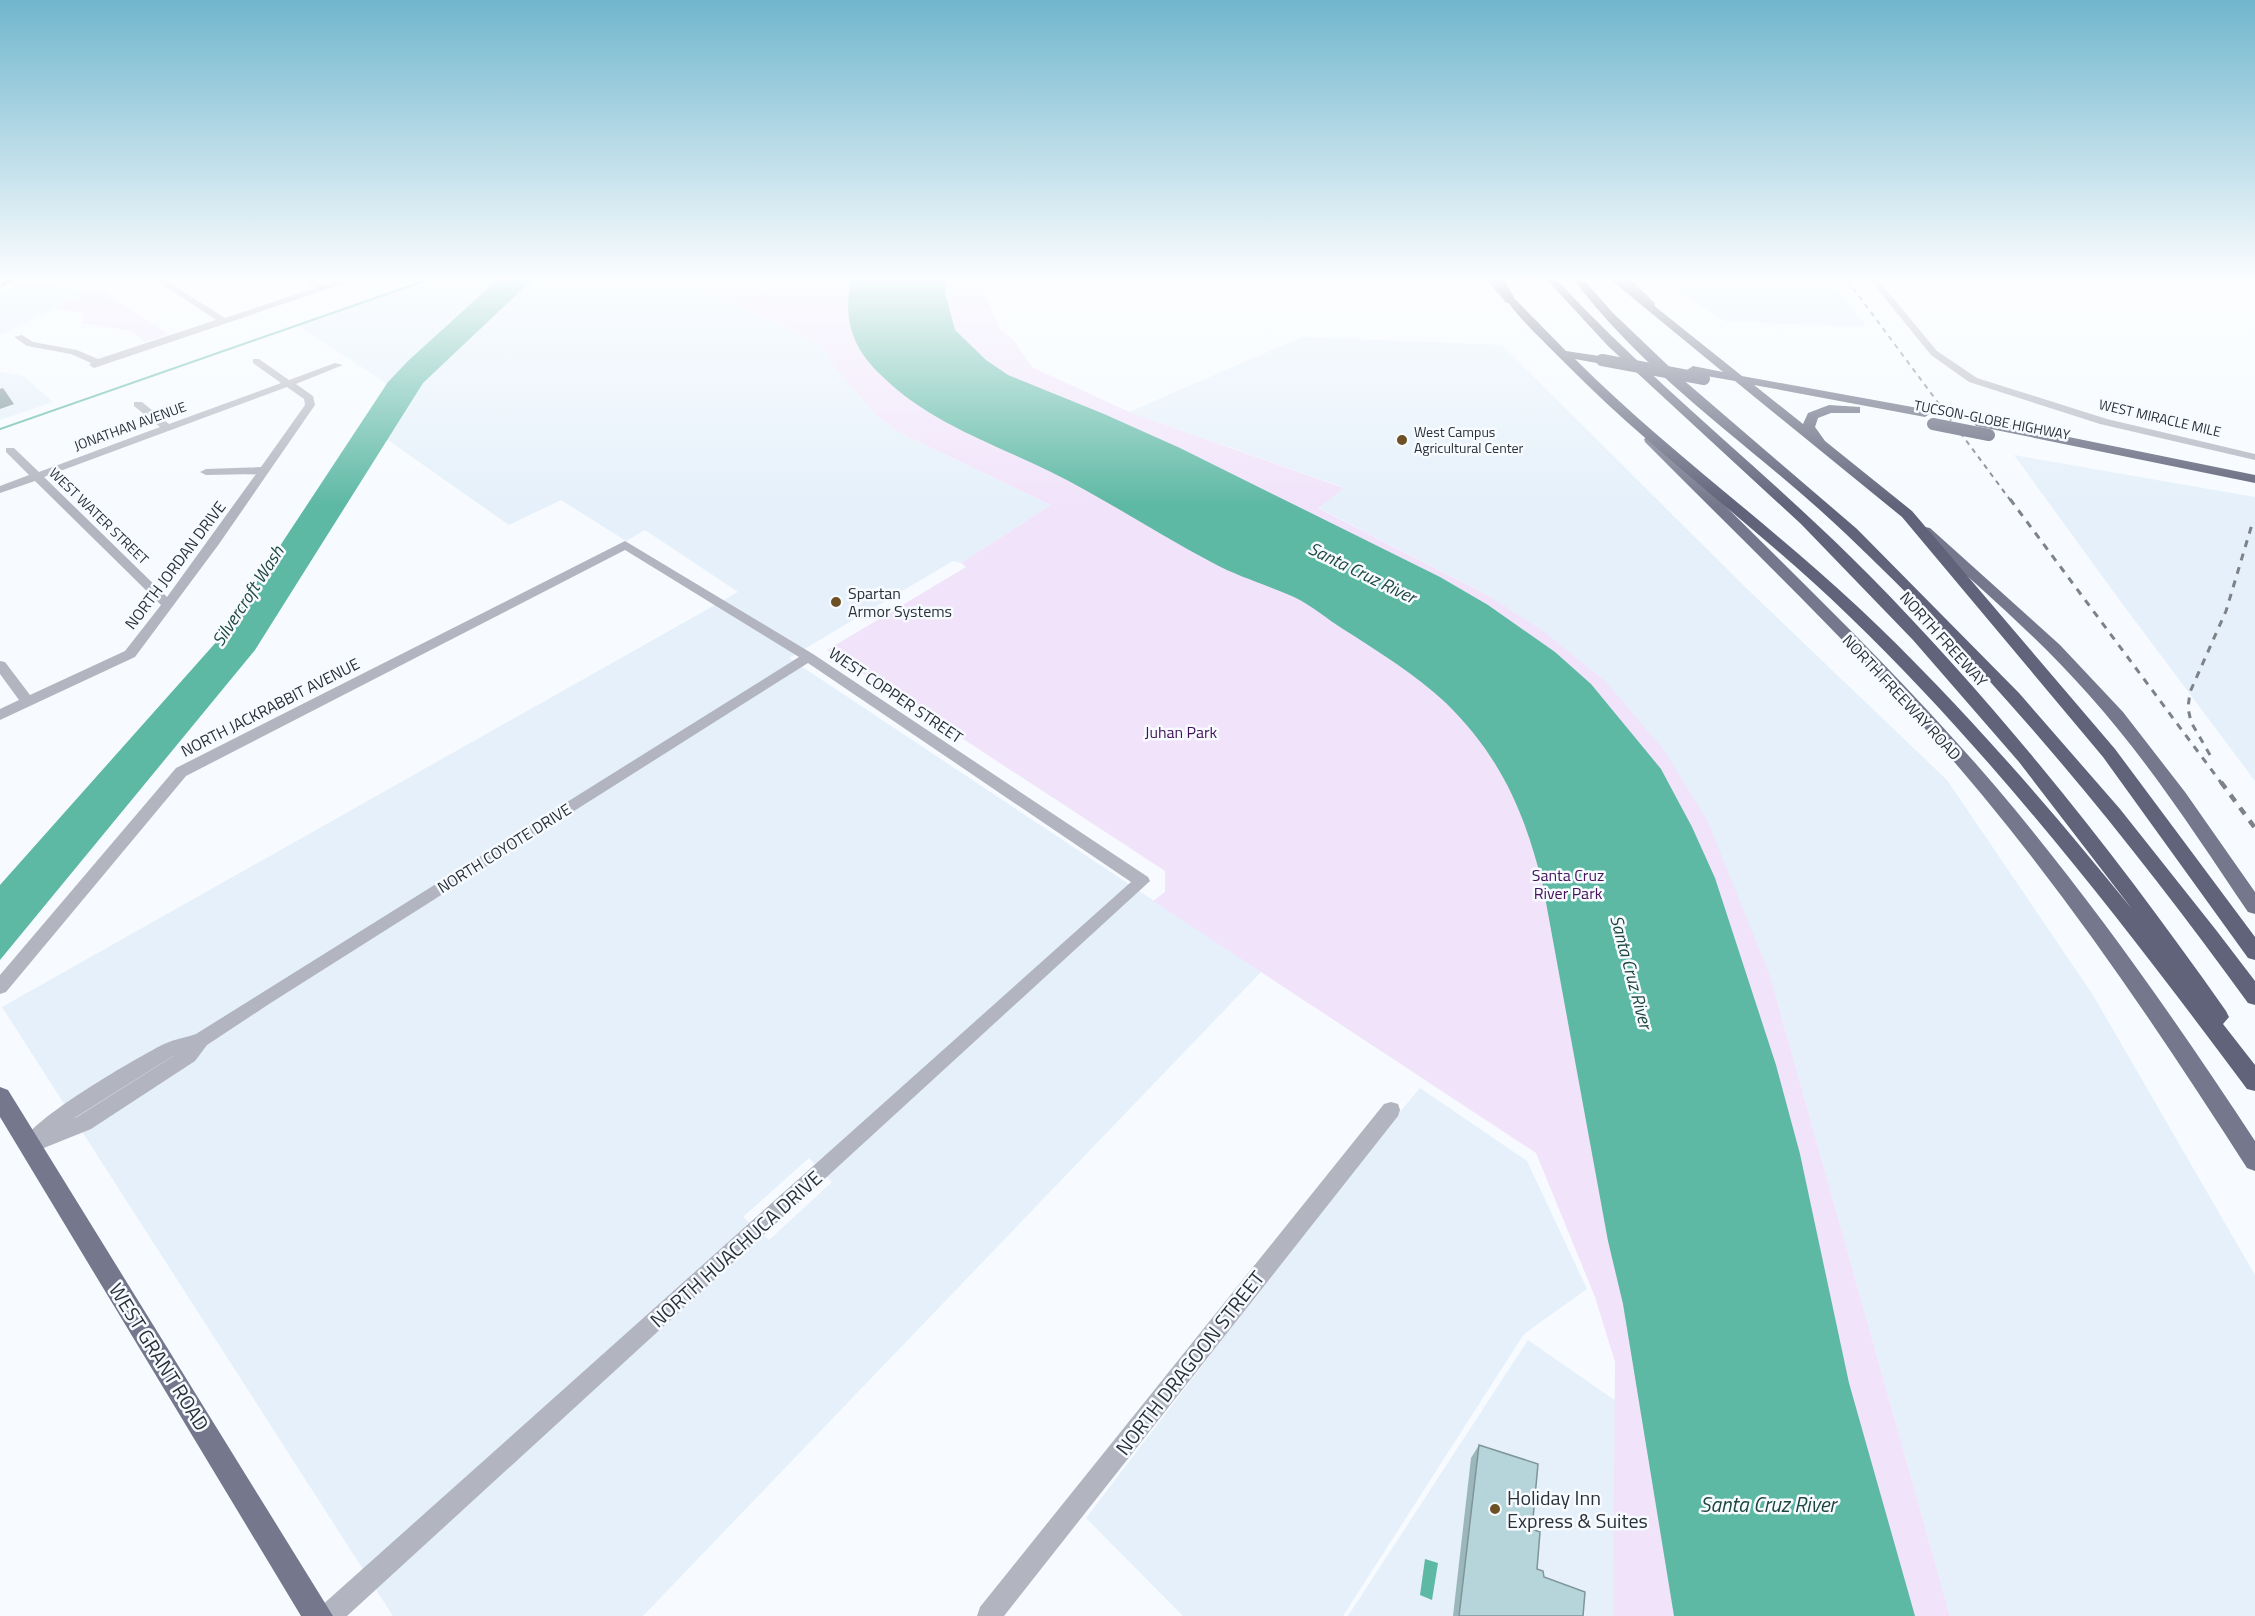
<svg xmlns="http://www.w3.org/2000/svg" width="2255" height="1616" font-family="'Titillium Web',sans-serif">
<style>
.built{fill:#e5f0fa;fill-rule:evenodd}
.green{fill:#f1e3fa}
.water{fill:#5db8a4}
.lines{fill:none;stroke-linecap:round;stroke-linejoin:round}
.stream{stroke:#5db8a4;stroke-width:2}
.minor{fill:#b2b4bf;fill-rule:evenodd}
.major{fill:#75788c;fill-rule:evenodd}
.highway{fill:#606379;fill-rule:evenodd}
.rail-far2{stroke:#7c8288;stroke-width:2;stroke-dasharray:5 5;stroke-linecap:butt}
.rail-far1{stroke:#7c8288;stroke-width:3;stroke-dasharray:7 7;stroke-linecap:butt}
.rail{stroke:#7c8288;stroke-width:4.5;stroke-dasharray:8 8;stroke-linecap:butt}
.highway-bridge{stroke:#606379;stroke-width:12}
.wall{fill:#9cb7bc}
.shaded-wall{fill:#7f9599}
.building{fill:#b5d5db;stroke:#7f9599;stroke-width:1.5}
.poi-dot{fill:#6d5024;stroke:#f7fbff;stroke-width:2}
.labels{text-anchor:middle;stroke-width:5;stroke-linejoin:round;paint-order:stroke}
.far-street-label{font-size:14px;fill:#293138;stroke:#f7fbff}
.far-poi-label{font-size:14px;fill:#293138;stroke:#f7fbff;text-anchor:start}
.street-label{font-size:16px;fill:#293138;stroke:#f7fbff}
.poi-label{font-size:16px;fill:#293138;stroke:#f7fbff;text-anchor:start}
.park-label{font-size:16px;fill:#43135a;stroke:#f7fbff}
.water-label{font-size:18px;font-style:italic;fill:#1e473e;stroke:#f7fbff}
.near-street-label{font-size:20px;fill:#293138;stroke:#f7fbff}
.near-poi-label{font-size:20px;fill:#293138;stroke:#f7fbff;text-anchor:start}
.near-water-label{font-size:21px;font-style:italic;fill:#1e473e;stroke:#f7fbff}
</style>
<rect width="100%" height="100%" fill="#f7fbff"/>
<path class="built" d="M430,280H682L821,343L836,369L877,416L902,434L1051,505L961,563L953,561L789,658L1261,972L643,1616H393L2,1007L738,592L645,530L626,541L561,500L509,525L365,424L392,387L297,325ZM809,1158L832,1182L769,1240L743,1217Z
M1662,280H1831L1866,326L1726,322Z
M26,281L88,291L0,335V294Z
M1302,337L1502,345L1743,585L1947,780L2093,995L2255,1275V1616H1950L1770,976L1487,595L1317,507L1343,487L1129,412Z
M0,372L23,376L53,402L0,420Z
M2014,455L2255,497V781L2118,598Z
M1420,1088L1527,1161L1587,1289L1524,1334L1343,1616H1183L1086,1518L1357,1163Z
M1528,1340L1623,1406L1621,1616H1348Z"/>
<path class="green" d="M682,280H985L984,291L1000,330L1013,339L1032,367L1129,412L1344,488L1318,508L1487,595L1543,631L1606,682L1664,750L1708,822L1770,976L1950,1616H1613L1615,1362L1595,1297L1536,1153L1153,901L1165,892V871L827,650L966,567L961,563L1051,505L902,434L877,416L836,369L821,343Z
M88,291H103L168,334L145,342L131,331L82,323L84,313L55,308Z"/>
<path class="water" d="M497,280H532L423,383L255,650L0,960V885L218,640L388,382L409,360Z
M851,280H946L945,293L955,330L986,360L1008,375L1104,414L1180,448L1440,577L1488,605L1555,652L1591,684L1661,769L1692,827L1715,878L1776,1065L1800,1154L1849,1383L1915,1616H1674L1623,1304L1608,1241L1543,886C1525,813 1501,757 1446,703C1415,674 1379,652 1343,629C1327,619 1311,605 1294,597C1267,585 1239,577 1213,563C1158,534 1107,500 1051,472C994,444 928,422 882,376C852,348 843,320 851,280Z
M1425,1559L1438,1563L1432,1600L1420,1595Z"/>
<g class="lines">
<path class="stream" d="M0,429L427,280"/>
<path class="minor" d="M156,280H165L225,318L315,288L302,280H312L323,286L342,280H354L94,368L89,365L91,363L71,354L27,346L14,337L22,335L33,342L77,350L98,359L216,320Z
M1870,280H1878L1937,351L1977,378L2107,419L2255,454V460L2100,424L1969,382L1931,355Z
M253,359H259L289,380L335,363L343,365L296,384L313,396L315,405L219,544L135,657L0,720V709L19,700L0,674V661L5,662L30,695L125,651L161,605L35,481L0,493V486L29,475L6,452V448H14L39,472L160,427L134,406V402H142L169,424L281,383L253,363ZM287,387L304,399L305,405L261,467L206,469L200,472L206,475L256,474L167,597L44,477Z
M625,541L813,654L1148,877L1150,881L347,1616H317L320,1607L1131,882L808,663L269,1004L207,1045L195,1061L91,1129L29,1154L22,1151L20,1145C32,1118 130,1062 160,1046C171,1040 184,1038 196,1034L799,657L625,550L186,776L6,992L0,994V975L176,768ZM175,1055L77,1117L73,1119L173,1056Z
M1391,1102L1398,1104L1400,1110L1398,1116L1004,1616H977L980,1607L1384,1104Z"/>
<path class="major" d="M3,280H15L0,288Z
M1487,280H1497L1514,299V303H1506Z
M1620,280H1631L1655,303V307H1647Z
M1650,435L1655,436C1770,552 1890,663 1996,787C2091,899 2175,1019 2255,1141V1171L2247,1168C2165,1040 2080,913 1983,796C1879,670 1760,558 1645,442L1644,439Z
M1925,527L1930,528L2060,645L2123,712L2185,792L2255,892V914L2248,912C2198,838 2149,762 2089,695C2037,636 1978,586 1920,534V528Z
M0,1087L8,1090L333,1616H301L0,1117Z"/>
<path class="highway" d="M1494,280H1504L1515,299L1566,351L1606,357L1608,360L1602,364L1575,359C1664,448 1766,521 1858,607C1957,700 2047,804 2132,909L2019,762L1913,640L1801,524L1608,346L1547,280H1557C1654,385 1768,473 1869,575C2001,709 2118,857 2226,1011L2229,1017L2223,1024L2255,1065V1091L2247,1089C2124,924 1997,759 1849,616C1758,528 1655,454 1566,364C1540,337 1511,313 1494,280Z
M1574,280H1584L1613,313L1680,377L1857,529L2019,693L2120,809L2216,930L2255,981V1005L2248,1003C2127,836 1996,676 1846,534C1757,449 1649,380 1574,280Z
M1611,280H1622L1742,376L1929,410L1931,413L1925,417L1754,385L1803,424L1808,413L1829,405L1860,407V413H1831L1818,418L1815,427L1825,441L1912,511L2115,749L2255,937V960L2248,958L2103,757L1902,517L1735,381L1689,373L1687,370L1693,366L1723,372Z
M1980,419L2255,475V483L1976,426L1974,423Z"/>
<path class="rail-far2" d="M1847,280L2011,501"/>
<path class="rail-far1" d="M2010,499L2222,784
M2210,755L2191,722L2188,708L2190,692L2226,611L2253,521"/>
<path class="rail" d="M2221,782L2255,828"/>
<path class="highway-bridge" d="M1602,360L1704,379
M1933,424L1989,435"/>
</g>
<path class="wall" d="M1479,1445L1532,1529L1537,1569L1544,1577L1583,1616H1453L1471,1458Z"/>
<path class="shaded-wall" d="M3,388L14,404L0,409V389Z"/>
<path class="building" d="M1479,1445L1538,1464L1532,1529L1540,1532L1537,1569L1543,1571L1544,1577L1585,1592L1583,1616H1459Z"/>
<linearGradient id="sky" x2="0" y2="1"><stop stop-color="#70b6cd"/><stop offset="0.55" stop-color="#fbfdff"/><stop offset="1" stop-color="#fbfdff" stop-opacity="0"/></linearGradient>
<rect width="2255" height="506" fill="url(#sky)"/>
<g class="poi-dot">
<circle cx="1402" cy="440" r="6"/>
<circle cx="836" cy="602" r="6"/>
<circle cx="1495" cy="1509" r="6"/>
</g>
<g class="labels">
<g class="far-street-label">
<text transform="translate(2160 418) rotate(13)" y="5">WEST MIRACLE MILE</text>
<text transform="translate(1992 420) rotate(11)" y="5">TUCSON-GLOBE HIGHWAY</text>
<text transform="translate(130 426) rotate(-20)" y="5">JONATHAN AVENUE</text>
<text transform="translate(99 516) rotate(44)" y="5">WEST WATER STREET</text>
</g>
<g class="far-poi-label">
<text x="1414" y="437">West Campus<tspan x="1414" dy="16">Agricultural Center</tspan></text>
</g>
<g class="street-label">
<text transform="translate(175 565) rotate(-53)" y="6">NORTH JORDAN DRIVE</text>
<text transform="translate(1944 639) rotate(48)" y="6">NORTH FREEWAY</text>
<text transform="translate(896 695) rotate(34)" y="6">WEST COPPER STREET</text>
<text transform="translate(1902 697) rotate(47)" y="6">NORTH FREEWAY ROAD</text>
<text transform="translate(270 707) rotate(-27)" y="6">NORTH JACKRABBIT AVENUE</text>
<text transform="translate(504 848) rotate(-32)" y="6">NORTH COYOTE DRIVE</text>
</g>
<g class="poi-label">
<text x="848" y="599">Spartan<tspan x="848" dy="18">Armor Systems</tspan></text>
</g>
<g class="park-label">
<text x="1181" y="738">Juhan Park</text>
<text x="1568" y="881">Santa Cruz<tspan x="1568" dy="18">River Park</tspan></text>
</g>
<g class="water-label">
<text transform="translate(1362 573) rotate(26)" y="6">Santa Cruz River</text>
<text transform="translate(248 596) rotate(-57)" y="6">Silvercroft Wash</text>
<text transform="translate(1631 972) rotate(75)" y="6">Santa Cruz River</text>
</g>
<g class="near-street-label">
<text transform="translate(736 1249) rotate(-42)" y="7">NORTH HUACHUCA DRIVE</text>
<text transform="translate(159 1357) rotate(58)" y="7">WEST GRANT ROAD</text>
<text transform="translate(1190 1363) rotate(-52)" y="7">NORTH DRAGOON STREET</text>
</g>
<g class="near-poi-label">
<text x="1507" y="1505">Holiday Inn<tspan x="1507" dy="23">Express &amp; Suites</tspan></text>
</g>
<g class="near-water-label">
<text x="1768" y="1512">Santa Cruz River</text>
</g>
</g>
</svg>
